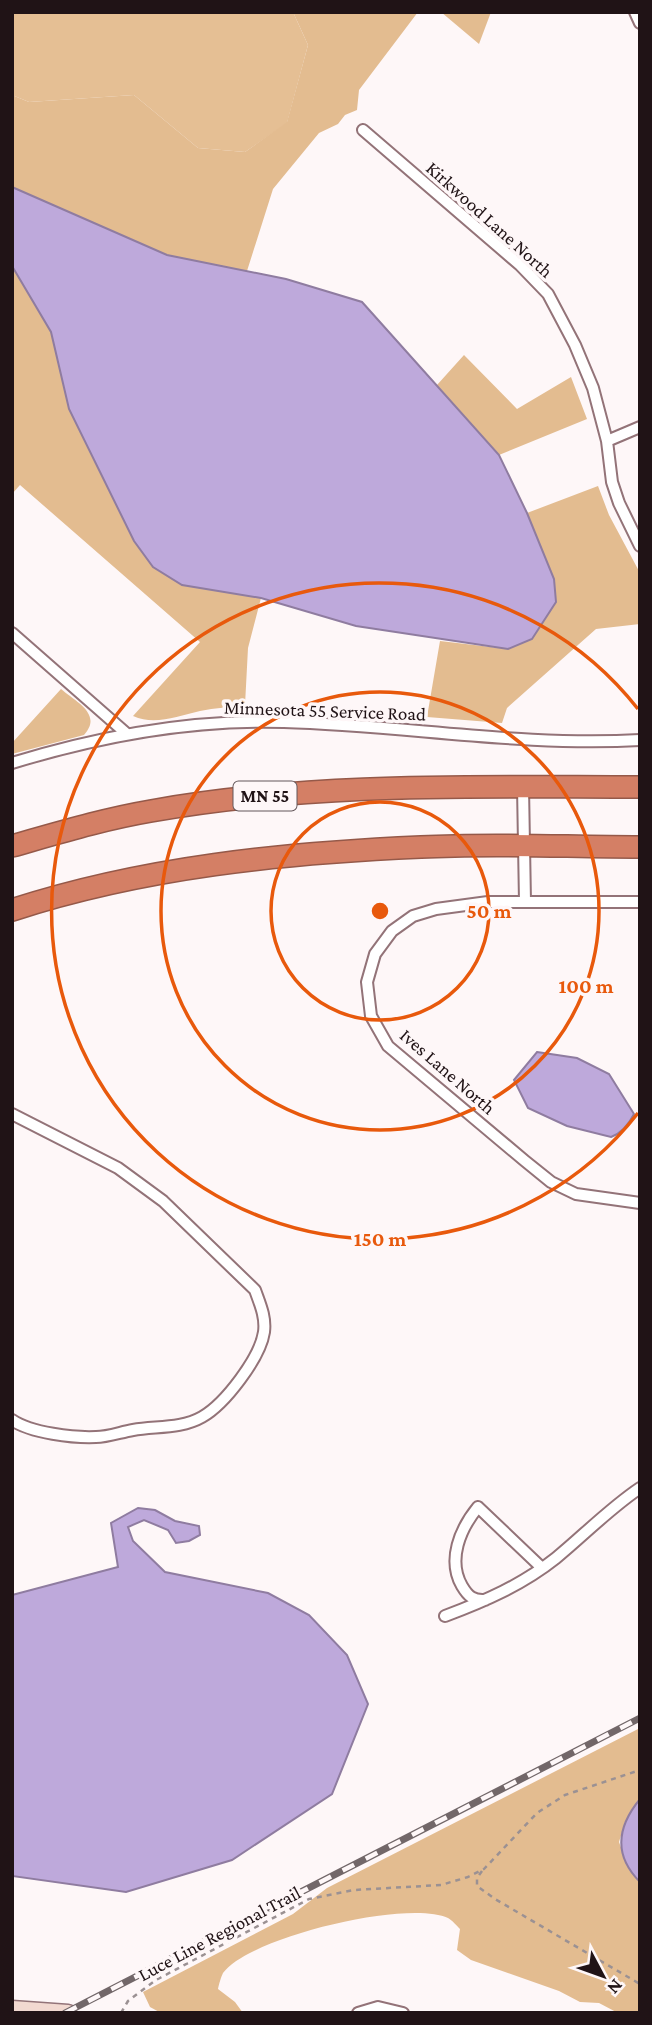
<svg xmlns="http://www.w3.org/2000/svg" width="652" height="2025" font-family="'Crimson Pro',serif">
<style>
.green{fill:#e5bf94}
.forest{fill:#e3bc90}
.water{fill:#bea9db;stroke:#8f7ca0;stroke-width:2}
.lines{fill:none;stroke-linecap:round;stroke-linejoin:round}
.street-casing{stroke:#937378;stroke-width:14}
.secondary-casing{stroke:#937378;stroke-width:19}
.highway-casing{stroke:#955949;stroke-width:24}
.path{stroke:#9b9193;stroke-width:2.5;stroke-dasharray:5 5;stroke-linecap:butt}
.street{stroke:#fff;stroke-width:10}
.secondary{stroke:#f2d9d1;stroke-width:16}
.highway{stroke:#d47f65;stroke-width:21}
.rail-casing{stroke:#726769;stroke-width:7}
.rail{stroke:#fef7f8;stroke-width:4.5;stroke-dasharray:13;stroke-linecap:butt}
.ring{fill:none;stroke:#e8590c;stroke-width:3.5}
.labels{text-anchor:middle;stroke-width:7;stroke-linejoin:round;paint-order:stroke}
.shield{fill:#fef7f8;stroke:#63575a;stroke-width:2}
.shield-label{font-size:18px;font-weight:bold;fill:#201316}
.street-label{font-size:19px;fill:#201316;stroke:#fef7f8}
.centre{fill:#e8590c;stroke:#fef7f8;stroke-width:3.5}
.ring-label{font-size:21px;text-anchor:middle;font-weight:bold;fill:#e8590c;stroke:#fef7f8;stroke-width:7;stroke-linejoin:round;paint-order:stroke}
</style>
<rect width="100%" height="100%" fill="#fef7f8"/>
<path class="green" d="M12,12H293L308,45L287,123L245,152L198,148L134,95L29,102L12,95Z"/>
<path class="forest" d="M293,12H418L359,90L357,110L345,115L338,124L319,133L273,189L247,271L167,255L12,187V95L29,102L134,95L198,148L245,152L287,122L308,45Z
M441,12H491L479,44Z
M12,266L51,332L69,409L134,541L182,585L261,598L248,648L245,705C230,707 215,708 200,711C177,716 155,726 133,716L200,642L20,485L12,494Z
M464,355L517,409L571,377L587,419L499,455L437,385Z
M598,486L609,515L640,573V624L596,629L507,708L502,723L427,717L440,641L508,649L554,579L527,513Z
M61,689C76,702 103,714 84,735L12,754V743Z
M640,1728V1799L625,1822L619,1842L626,1861L640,1882V2013H618L599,2003L580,2002L559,1991L471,1960L457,1950L460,1929C457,1926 452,1920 448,1918C408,1899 249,1937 223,1973C221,1977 219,1984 218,1989L235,2002L243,2013H161L150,2007L143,1992L293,1914L327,1888Z"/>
<path class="water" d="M12,187L167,255L286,279L362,302L499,455L527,513L554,579L556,602L532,639L508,649L356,626L261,598L182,585L153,567L134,541L69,409L51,332L12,266Z
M537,1052L577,1058L609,1074L634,1114C629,1124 622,1133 611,1137L567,1126L528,1108L514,1080Z
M138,1508L155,1510L175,1521L199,1526L200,1535L189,1541L176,1543L168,1530L144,1520L128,1527L133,1541L165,1572L268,1593L309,1615L347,1655L368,1704L332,1794L232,1860L126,1892L12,1876V1595L118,1567L111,1523Z
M640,1799V1882C613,1855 617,1827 640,1799Z"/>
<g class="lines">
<g class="street-casing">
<path id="street" d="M635,12L640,23
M363,130L520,265L548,294L575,345L593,388L607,441L612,482L619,503L640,546
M607,441L640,427
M12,633L127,734
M12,763C100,736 192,719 284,722C402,725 522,747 640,740
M523,787L525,902
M640,902H488L436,909L413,916L392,931L375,954L367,982L371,1016L388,1046L525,1161L551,1182L576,1194L640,1203
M12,1114L118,1168L163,1201L255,1290C260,1304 266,1317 264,1332C260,1358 225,1404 202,1417C181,1429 156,1426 133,1430C121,1432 108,1437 96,1437C74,1438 31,1433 12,1420
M485,1600C473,1601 468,1596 462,1586C447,1560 460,1529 478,1507L542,1568
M445,1616C485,1601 522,1585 556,1558C584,1535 610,1508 640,1488
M358,2013L378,2007L403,2013"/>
</g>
<g class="secondary-casing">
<path id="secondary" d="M12,2009L68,2013"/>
</g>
<g class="highway-casing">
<path id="highway" d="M12,846C58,833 104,819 151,811C313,782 477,787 640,787
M12,910C144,867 284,853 421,847C494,843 567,847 640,847"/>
</g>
<path class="path" d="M482,1871L477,1878V1886L495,1899L640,1984
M121,2013L128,2001L156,1980L309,1899L354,1890L441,1885L468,1877L484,1869L537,1813L565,1795L640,1770"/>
<use href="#street" class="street"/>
<use href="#secondary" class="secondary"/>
<use href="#highway" class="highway"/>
<g class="rail-casing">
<path id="rail" d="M65,2013L640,1718"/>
</g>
<use href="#rail" class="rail"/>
</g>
<g class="ring">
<circle cx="380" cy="911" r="109"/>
<circle cx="380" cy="911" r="219"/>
<path d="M638 1113A328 328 0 1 1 638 709"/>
</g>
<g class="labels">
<rect class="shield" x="233.5" y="781.5" width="63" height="29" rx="5"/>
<g class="shield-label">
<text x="265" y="802">MN 55</text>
</g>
<g class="street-label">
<text transform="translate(490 219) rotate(42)" y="7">Kirkwood Lane North</text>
<text transform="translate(325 710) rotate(2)" y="7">Minnesota 55 Service Road</text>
<text transform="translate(448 1071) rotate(41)" y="7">Ives Lane North</text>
<text transform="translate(219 1933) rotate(-28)" y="7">Luce Line Regional Trail</text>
</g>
</g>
<circle cx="380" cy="911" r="10" class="centre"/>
<g class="ring-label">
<text x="489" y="918">50 m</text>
<text x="586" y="993">100 m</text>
<text x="380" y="1246">150 m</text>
</g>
<rect width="652" height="2025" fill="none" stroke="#201316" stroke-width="28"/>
<g transform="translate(603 1976) rotate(131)" stroke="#fef7f8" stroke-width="5" paint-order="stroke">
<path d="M0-5L12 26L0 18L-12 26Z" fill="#201316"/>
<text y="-10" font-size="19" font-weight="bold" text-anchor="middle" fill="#201316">N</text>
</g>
</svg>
